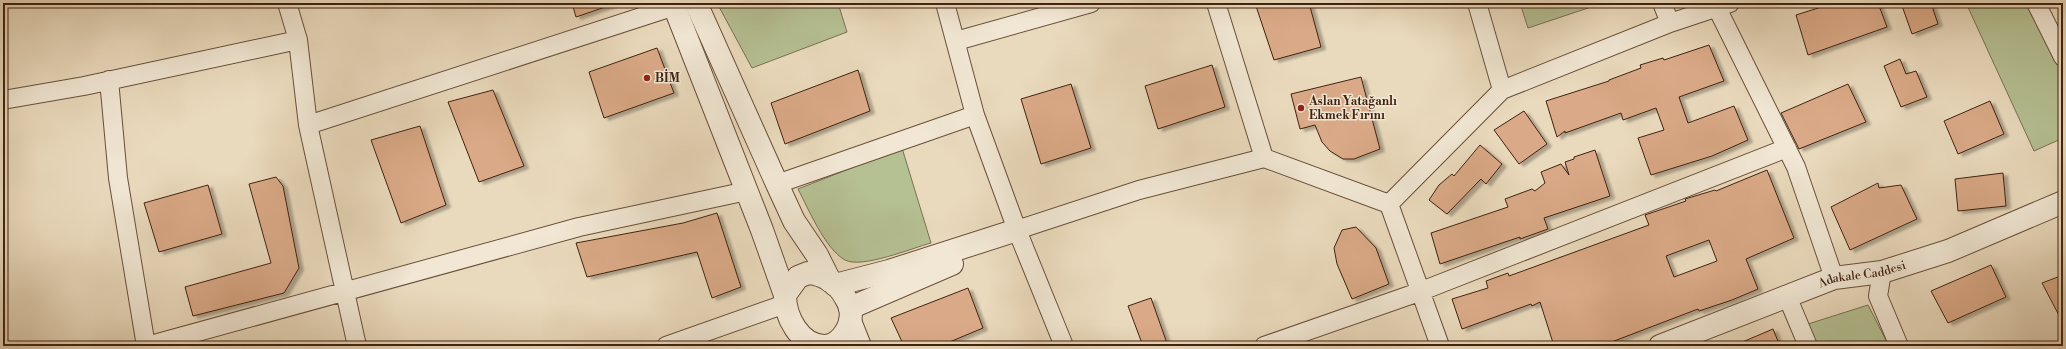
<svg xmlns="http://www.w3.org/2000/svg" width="2066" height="349" font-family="'Libre Bodoni',serif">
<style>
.green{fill:#b5c093;stroke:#7a7151}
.building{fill:#daa987;stroke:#40220f;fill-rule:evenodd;filter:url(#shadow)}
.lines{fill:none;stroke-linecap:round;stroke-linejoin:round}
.minor-casing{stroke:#6a503a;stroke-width:20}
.tertiary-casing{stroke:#6a503a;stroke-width:24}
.minor{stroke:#f1e7d4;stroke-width:18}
.tertiary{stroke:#f1e7d4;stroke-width:22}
.poi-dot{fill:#8f2418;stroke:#f1e7d4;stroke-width:1.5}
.labels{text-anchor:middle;stroke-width:3;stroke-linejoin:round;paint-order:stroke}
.poi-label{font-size:12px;font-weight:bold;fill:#40220f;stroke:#f1e7d4;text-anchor:start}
.street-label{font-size:12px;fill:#40220f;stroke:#f1e7d4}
</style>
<defs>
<filter id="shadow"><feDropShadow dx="4.5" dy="2.5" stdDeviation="1" flood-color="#0004"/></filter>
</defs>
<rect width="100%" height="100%" fill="#eadabd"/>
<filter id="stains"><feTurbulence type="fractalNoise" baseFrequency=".005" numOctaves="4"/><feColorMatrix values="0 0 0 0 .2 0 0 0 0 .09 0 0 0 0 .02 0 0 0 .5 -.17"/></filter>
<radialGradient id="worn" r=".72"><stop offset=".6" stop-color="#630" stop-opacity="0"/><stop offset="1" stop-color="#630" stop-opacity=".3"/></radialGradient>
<path class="green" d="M717,3H838L847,32L752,68Z
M1520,3H1603L1528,28Z
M1966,3H2032L2063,71V138L2034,151Z
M902,148L931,243C912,248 862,269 845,260C825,249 808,208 798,189Z
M1868,305L1889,346H1816L1808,324Z"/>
<path class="building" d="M572,3H611V5L576,17Z
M1255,3H1309L1321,47L1274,60Z
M1834,3H1878L1887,27L1808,55L1796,15Z
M1901,3H1931L1938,24L1912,34Z
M1709,45L1724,81L1679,97L1688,123L1734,106L1748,140L1712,156L1651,175L1638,138L1664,130L1656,108L1623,120L1621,113L1565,133V131L1557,137L1546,101L1609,81V80L1641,68L1640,65L1663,58L1664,60Z
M657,48L674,93L604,118L589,72Z
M1900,59L1906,74L1916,71L1927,97L1901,107L1884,66Z
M1212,65L1225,107L1158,129L1145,86Z
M858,70L870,111L785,144L771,103Z
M1361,77L1380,149L1354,159H1343L1330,151L1322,142L1315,125L1300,129L1291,94Z
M1071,84L1091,148L1041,164L1021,99Z
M1848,84L1866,122L1799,149L1781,113Z
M493,90L524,166L479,182L448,102Z
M1990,101L2004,134L1958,154L1944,121Z
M1524,111L1547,144L1519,164L1494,130Z
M420,126L446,205L401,223L371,140Z
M1480,145L1502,164L1486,184L1481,179L1447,214L1429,200L1439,185L1452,174L1454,176Z
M1595,150L1610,196L1544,218L1548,229L1520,239V237L1440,264L1431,233L1508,207L1505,199L1532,189L1535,191L1545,183L1541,172L1561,164L1569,175L1565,162L1574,159V157Z
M1767,170L1794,238L1746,259L1758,289L1732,300L1699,311L1698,309L1601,346H1554L1540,302L1532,306L1531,304L1462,329L1452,299L1488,288L1486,281L1508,273L1509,276L1649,225L1645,215L1686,201L1685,199L1715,190L1716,191ZM1709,240L1717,261L1674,277L1666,256Z
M2003,173L2006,206L1958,211L1955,179Z
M276,177L283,186L299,268L284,293L193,316L185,287L271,263L249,184Z
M1878,183L1879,188L1901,185L1917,219L1850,250L1831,207Z
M208,185L222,234L159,252L144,203Z
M717,213L741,287L712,298L697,252L587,277L576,243L683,223Z
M1356,227L1376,248L1389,284L1352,299L1337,264L1334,248L1342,230Z
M1991,265L2006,297L1948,323L1931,291Z
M2063,275V323L2042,283Z
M968,288L983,328L940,346H904L891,318Z
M1151,298L1168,346H1143L1128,306Z
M1773,329L1780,346H1733Z"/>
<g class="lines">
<g class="minor-casing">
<path id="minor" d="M287,3L298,40L308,125L357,346
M945,3L975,115L1017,230L1064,346
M1216,3L1264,158
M1477,3L1502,90
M1662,3L1670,23
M2036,3L2063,57
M1717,8L1796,167L1834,278
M956,41L1091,3
M109,80L118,178L146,346
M3,100L84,86L298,40
M308,125L675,6
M777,184L975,115
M1389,204L1502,90L1670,23L1730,3
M1017,230L1139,190L1264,158L1389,204L1440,346
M1882,272L1878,296L1899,346
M1787,296L1808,346
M147,346L579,227L747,191
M666,346L785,304
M1264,346L1419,292L1787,148"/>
</g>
<g class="tertiary-casing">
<g id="tertiary">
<path d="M673,3L762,230L785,295"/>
<path d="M696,3L777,184L794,221L817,255L830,281"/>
<path d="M808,273C823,274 838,283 845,297C847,300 849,304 850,308C854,324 841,346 824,346C799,345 785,316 785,295L798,277Z"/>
<path d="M835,285L889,271L1017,230"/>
<path d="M850,308L952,264"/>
<path d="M850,321L860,346"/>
<path id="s1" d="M1660,346L1834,278L1882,272L1948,251L2063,202"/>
</g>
</g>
<use href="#minor" class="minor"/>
<use href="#tertiary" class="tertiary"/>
</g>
<g class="poi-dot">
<circle cx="647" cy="78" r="4"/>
<circle cx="1301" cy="108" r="4"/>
</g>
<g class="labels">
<g class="poi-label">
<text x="655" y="82">BİM</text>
<text x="1309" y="105">Aslan Yatağanlı<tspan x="1309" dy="14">Ekmek Fırını</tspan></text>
</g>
<g class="street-label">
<text dy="4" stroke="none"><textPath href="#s1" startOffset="215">Adakale Caddesi</textPath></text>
</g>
</g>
<rect width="2066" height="349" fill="none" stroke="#eadabd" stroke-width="16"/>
<rect x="4" y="4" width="2058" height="341" fill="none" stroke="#40220f" stroke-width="2"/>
<rect x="8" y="8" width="2050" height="333" fill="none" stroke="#40220f"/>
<rect width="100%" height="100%" filter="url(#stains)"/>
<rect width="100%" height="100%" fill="url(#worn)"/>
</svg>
